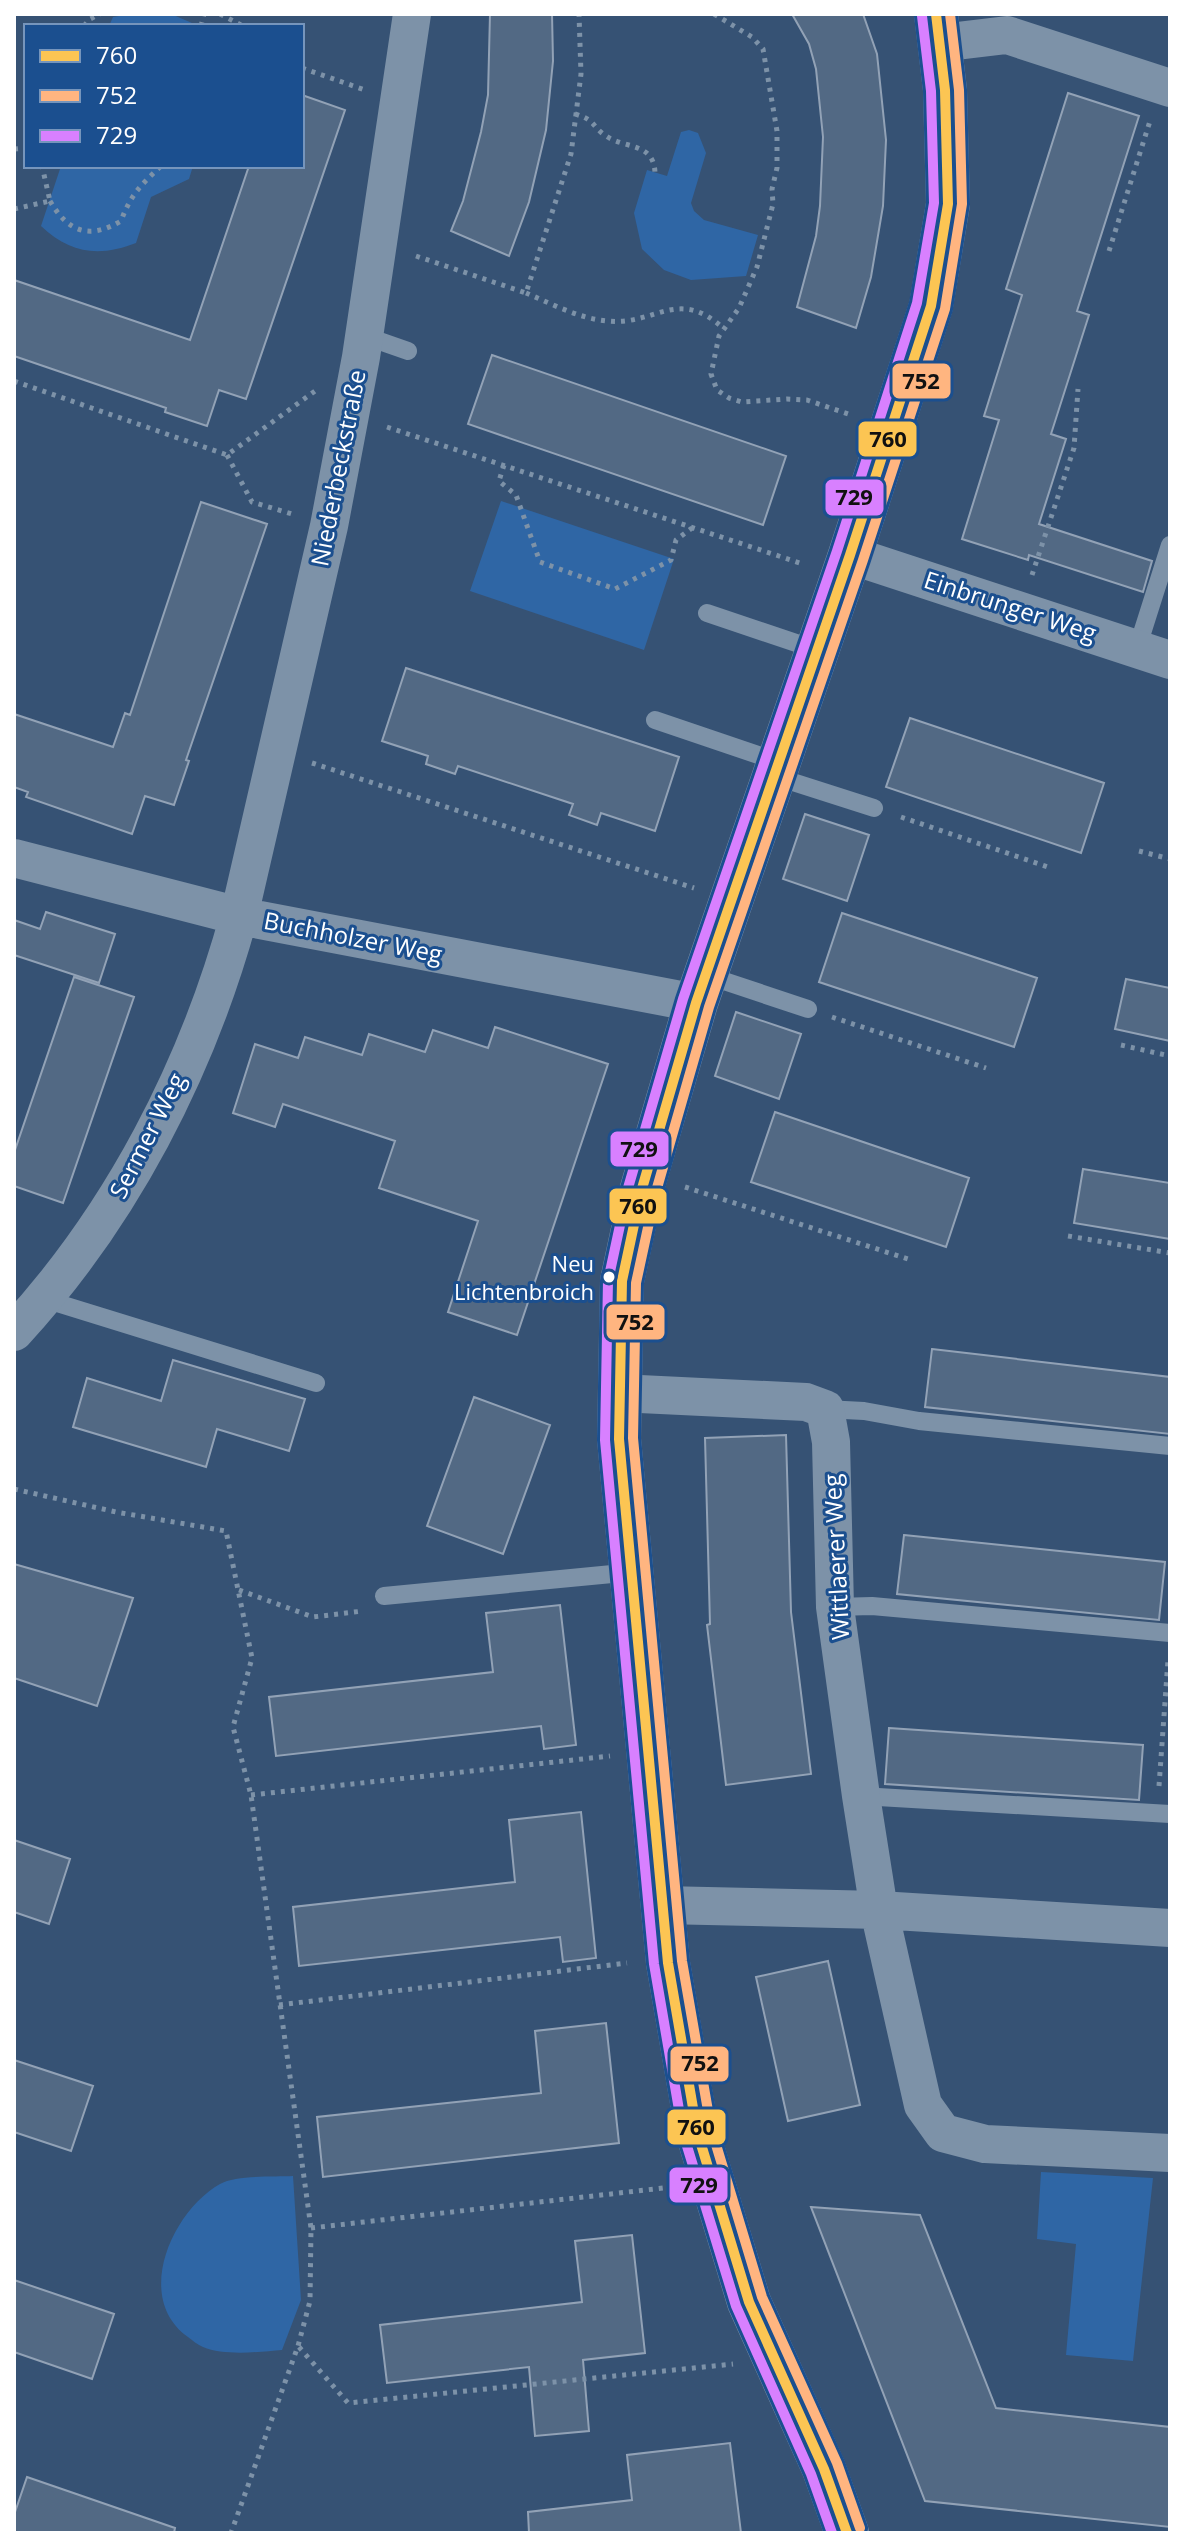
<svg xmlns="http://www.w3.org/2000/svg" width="1184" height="2547" font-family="'Open Sans',sans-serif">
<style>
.green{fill:#2f66a5}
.building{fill:#526984;stroke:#92a2b6;stroke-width:2}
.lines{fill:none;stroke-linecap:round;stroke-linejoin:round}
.path{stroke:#7d92a8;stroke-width:5;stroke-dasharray:4 6;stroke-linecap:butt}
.service{stroke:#7d92a8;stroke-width:18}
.minor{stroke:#7d92a8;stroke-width:38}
.tertiary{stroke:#7d92a8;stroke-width:44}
.bus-1-casing{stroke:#1b4f8f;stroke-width:16}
.bus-2-casing{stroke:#1b4f8f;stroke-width:16}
.bus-3-casing{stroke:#1b4f8f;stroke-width:16}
.bus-1{stroke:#fcc553;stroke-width:10}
.bus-2{stroke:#ffb580;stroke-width:10}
.bus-3{stroke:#d880ff;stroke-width:10}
.bus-dot{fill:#fff;stroke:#1b4f8f;stroke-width:3}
.labels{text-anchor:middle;stroke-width:6;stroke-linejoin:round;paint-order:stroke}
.bus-label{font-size:22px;fill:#fff;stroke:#1b4f8f;text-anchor:end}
.street-label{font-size:24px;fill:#fff;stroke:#1b4f8f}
.line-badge{stroke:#1b4f8f;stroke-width:3}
.pale-badge-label{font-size:22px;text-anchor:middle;font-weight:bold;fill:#111}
</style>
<rect width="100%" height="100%" fill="#365274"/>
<path class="green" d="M131,14H171L199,26H109L113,17Z
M689,130L698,133L706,153L691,203L694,211L704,220L758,235L746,276L691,280L664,270L642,249L634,213L647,170L667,176L681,132Z
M61,166H193L189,179L151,197L136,243C100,257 70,254 41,226Z
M501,501L674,559L644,650L470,591Z
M1041,2172L1153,2178L1133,2361L1066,2355L1076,2244L1037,2239Z
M293,2176L301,2300L282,2350C259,2352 224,2356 203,2347C198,2345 192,2340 188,2337C133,2298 172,2211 220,2184C236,2175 274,2177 293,2176Z"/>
<path class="building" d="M490,14H552L553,61L546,130L529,202L509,256L451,231L463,201L481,132L488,95Z
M792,14H863L877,54L886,140L883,206L871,277L856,328L797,307L816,236L820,206L823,137L816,69L809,44Z
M1068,93L1139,116L1077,311L1089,315L1051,434L1066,439L1039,524L1152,561L1143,592L1029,555L1028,560L962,539L999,420L984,416L1022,295L1006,289Z
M302,95L345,110L246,399L219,390L207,426L165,412L166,408L14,356V280L190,340L249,166H302Z
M492,355L786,456L763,525L468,424Z
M201,502L267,524L186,760L189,761L174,805L145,796L132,834L26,797L28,792L14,787V714L113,747L125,713L130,715Z
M406,668L679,757L655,831L601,813L597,825L569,815L573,804L458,766L455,774L426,764L428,756L382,741Z
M910,718L1104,783L1081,853L886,787Z
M805,814L869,835L847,901L783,879Z
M46,912L115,934L99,983L14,955V920L40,929Z
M842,913L1037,978L1014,1047L819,982Z
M74,977L134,997L63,1203L14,1186V1153Z
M1126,979L1170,988V1041L1115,1029Z
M736,1012L801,1034L779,1099L715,1076Z
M495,1027L608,1064L517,1335L448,1312L478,1221L379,1188L395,1141L283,1104L275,1127L233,1113L255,1044L298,1058L305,1037L362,1055L369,1034L425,1052L433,1030L488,1048Z
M775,1112L969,1178L946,1247L751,1182Z
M1083,1169L1170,1183V1239L1074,1223Z
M932,1349L1170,1377V1434L925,1407Z
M173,1360L305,1399L289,1451L217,1429L206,1467L73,1427L87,1378L161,1401Z
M474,1397L550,1425L503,1554L427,1526Z
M786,1435L791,1612L811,1774L726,1785L707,1625L710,1624L705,1438Z
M904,1535L1165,1562L1159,1620L897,1594Z
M14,1564L133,1598L97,1706L14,1678Z
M560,1605L576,1745L544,1749L541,1726L276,1756L269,1697L493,1672L486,1613Z
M889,1728L1143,1745L1139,1800L885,1784Z
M581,1812L596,1958L563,1962L560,1937L299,1966L293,1907L515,1882L509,1820Z
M14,1840L70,1859L49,1924L14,1912Z
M828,1961L860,2105L788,2121L756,1977Z
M606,2023L619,2143L323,2177L317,2117L541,2093L535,2031Z
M14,2060L93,2086L71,2151L14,2132Z
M811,2207L920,2215L996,2408L1170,2427V2527L925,2501Z
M632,2235L645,2353L583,2360L589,2431L535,2436L529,2367L387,2383L380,2325L582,2302L575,2241Z
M14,2280L114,2314L92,2379L14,2352Z
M730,2443L741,2533H529L528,2512L632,2500L627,2455Z
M27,2477L175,2528L174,2533H14V2515Z"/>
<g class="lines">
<path class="path" d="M220,14L243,26
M714,14L752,37L763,49L777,131V168L772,189L773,204L757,267L739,308L719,336L711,374L717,390L729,398L742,402L787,399L807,400L851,415
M84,26L90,19L100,14
M201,26L204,14
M302,68L365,90
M575,114C596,120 592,127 606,136C625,149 654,142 655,173
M14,149L26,148
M50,201C68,232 89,240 121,221C131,194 141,185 161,166
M14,209L50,201L42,166
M1109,251L1150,121
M416,256L526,293L571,154L581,74L579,14
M526,293C552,304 580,319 608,321C655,326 678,286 724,329
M14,381L227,455L315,391
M387,427L803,564
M227,455L252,502L292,514
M504,465L499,481L516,495L540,562L615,589L671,560L676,540L692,528
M1032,575L1074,448L1078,389
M312,763L694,888
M901,817L1048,867
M1139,851L1170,859
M832,1017L986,1068
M1121,1045L1170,1056
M685,1187L911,1260
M1068,1236L1170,1253
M14,1489L116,1512L226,1531L252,1658L233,1727L251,1795L311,2228L310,2301L298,2346L231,2533
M239,1590L313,1617L363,1611
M1159,1786L1168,1660
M251,1795L610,1756
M279,2005L627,1963
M311,2228L672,2187
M299,2347L348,2403L733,2364"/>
<path class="service" d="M365,336L408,351
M707,613L817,650
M1137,649L1170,545
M655,720L779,762
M774,776L874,808
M706,975L808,1009
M44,1299L316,1383
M825,1409L864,1411L919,1421L1170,1446
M384,1596L633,1572
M835,1607L872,1606L1170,1633
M861,1796L1170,1814"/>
<path class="minor" d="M940,43L1007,35L1170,88
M850,555L1170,660
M14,858L239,916L696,1003
M14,1332C122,1215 197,1069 239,916L329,526L361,357L412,14
M619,1393L806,1402L825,1409L831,1442L835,1607L861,1796L879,1910L923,2105L943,2133L985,2144L1170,2153
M662,1905L879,1910L1170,1928"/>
<path class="tertiary" d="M847,2533L824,2469L749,2302L697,2131L668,1963L619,1439L622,1281L641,1192L696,1003L850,555L931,306L948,204L945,90L936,14"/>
<g class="bus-1-casing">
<path id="bus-1" d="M847,2533L824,2469L749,2302L697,2131L668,1963L619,1439L622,1281L641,1192L696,1003L850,555L931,306L948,204L945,90L936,14"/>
</g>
<g class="bus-2-casing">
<path id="bus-2" d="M860,2528L837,2463L762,2297L711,2128L682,1961L633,1438L636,1283L655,1195L709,1007L863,560L945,309L962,204L959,90L950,14"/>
</g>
<g class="bus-3-casing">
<path id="bus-3" d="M832,2533L811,2474L736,2306L683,2133L654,1964L605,1440L608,1281L628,1188L683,999L837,551L917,303L934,203L931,91L922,16"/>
</g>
<use href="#bus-1" class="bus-1"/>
<use href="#bus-2" class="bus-2"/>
<use href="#bus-3" class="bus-3"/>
</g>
<circle class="bus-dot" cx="609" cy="1277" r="7"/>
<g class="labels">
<g class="bus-label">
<text x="594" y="1272">Neu<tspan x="594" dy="28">Lichtenbroich</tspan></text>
</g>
<g class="street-label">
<text transform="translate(339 468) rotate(-79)" y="8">Niederbeckstraße</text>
<text transform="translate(1010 607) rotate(18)" y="8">Einbrunger Weg</text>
<text transform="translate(353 938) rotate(11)" y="8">Buchholzer Weg</text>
<text transform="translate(148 1136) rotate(-63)" y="8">Sermer Weg</text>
<text transform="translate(837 1557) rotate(-93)" y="8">Wittlaerer Weg</text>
</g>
</g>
<g class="line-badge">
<rect x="891" y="362" width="61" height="38" rx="8" fill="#ffb580"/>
<rect x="857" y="420" width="61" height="38" rx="8" fill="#fcc553"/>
<rect x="824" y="478" width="61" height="39" rx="8" fill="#d880ff"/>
<rect x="609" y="1130" width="61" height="38" rx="8" fill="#d880ff"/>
<rect x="608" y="1187" width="60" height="38" rx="8" fill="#fcc553"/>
<rect x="605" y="1303" width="61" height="38" rx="8" fill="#ffb580"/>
<rect x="669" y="2045" width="61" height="38" rx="8" fill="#ffb580"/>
<rect x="666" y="2108" width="61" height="38" rx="8" fill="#fcc553"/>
<rect x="668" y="2166" width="61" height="38" rx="8" fill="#d880ff"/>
</g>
<g class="pale-badge-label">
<text x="921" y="389">752</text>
<text x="888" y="447">760</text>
<text x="854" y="505">729</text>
<text x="639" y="1157">729</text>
<text x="638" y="1214">760</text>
<text x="635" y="1330">752</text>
<text x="700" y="2071">752</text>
<text x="696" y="2135">760</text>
<text x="699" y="2193">729</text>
</g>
<rect width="1184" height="2547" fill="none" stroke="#ffffff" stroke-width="32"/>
<rect x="24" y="24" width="280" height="144" fill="#1b4f8f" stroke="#7695bc" stroke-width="2"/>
<rect x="40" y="50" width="40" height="12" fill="#fcc553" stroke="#7695bc" stroke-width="2"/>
<text x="96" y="64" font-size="24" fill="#ffffff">760</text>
<rect x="40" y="90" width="40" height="12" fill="#ffb580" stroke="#7695bc" stroke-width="2"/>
<text x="96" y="104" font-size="24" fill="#ffffff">752</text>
<rect x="40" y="130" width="40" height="12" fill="#d880ff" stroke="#7695bc" stroke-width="2"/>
<text x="96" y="144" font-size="24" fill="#ffffff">729</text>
</svg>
